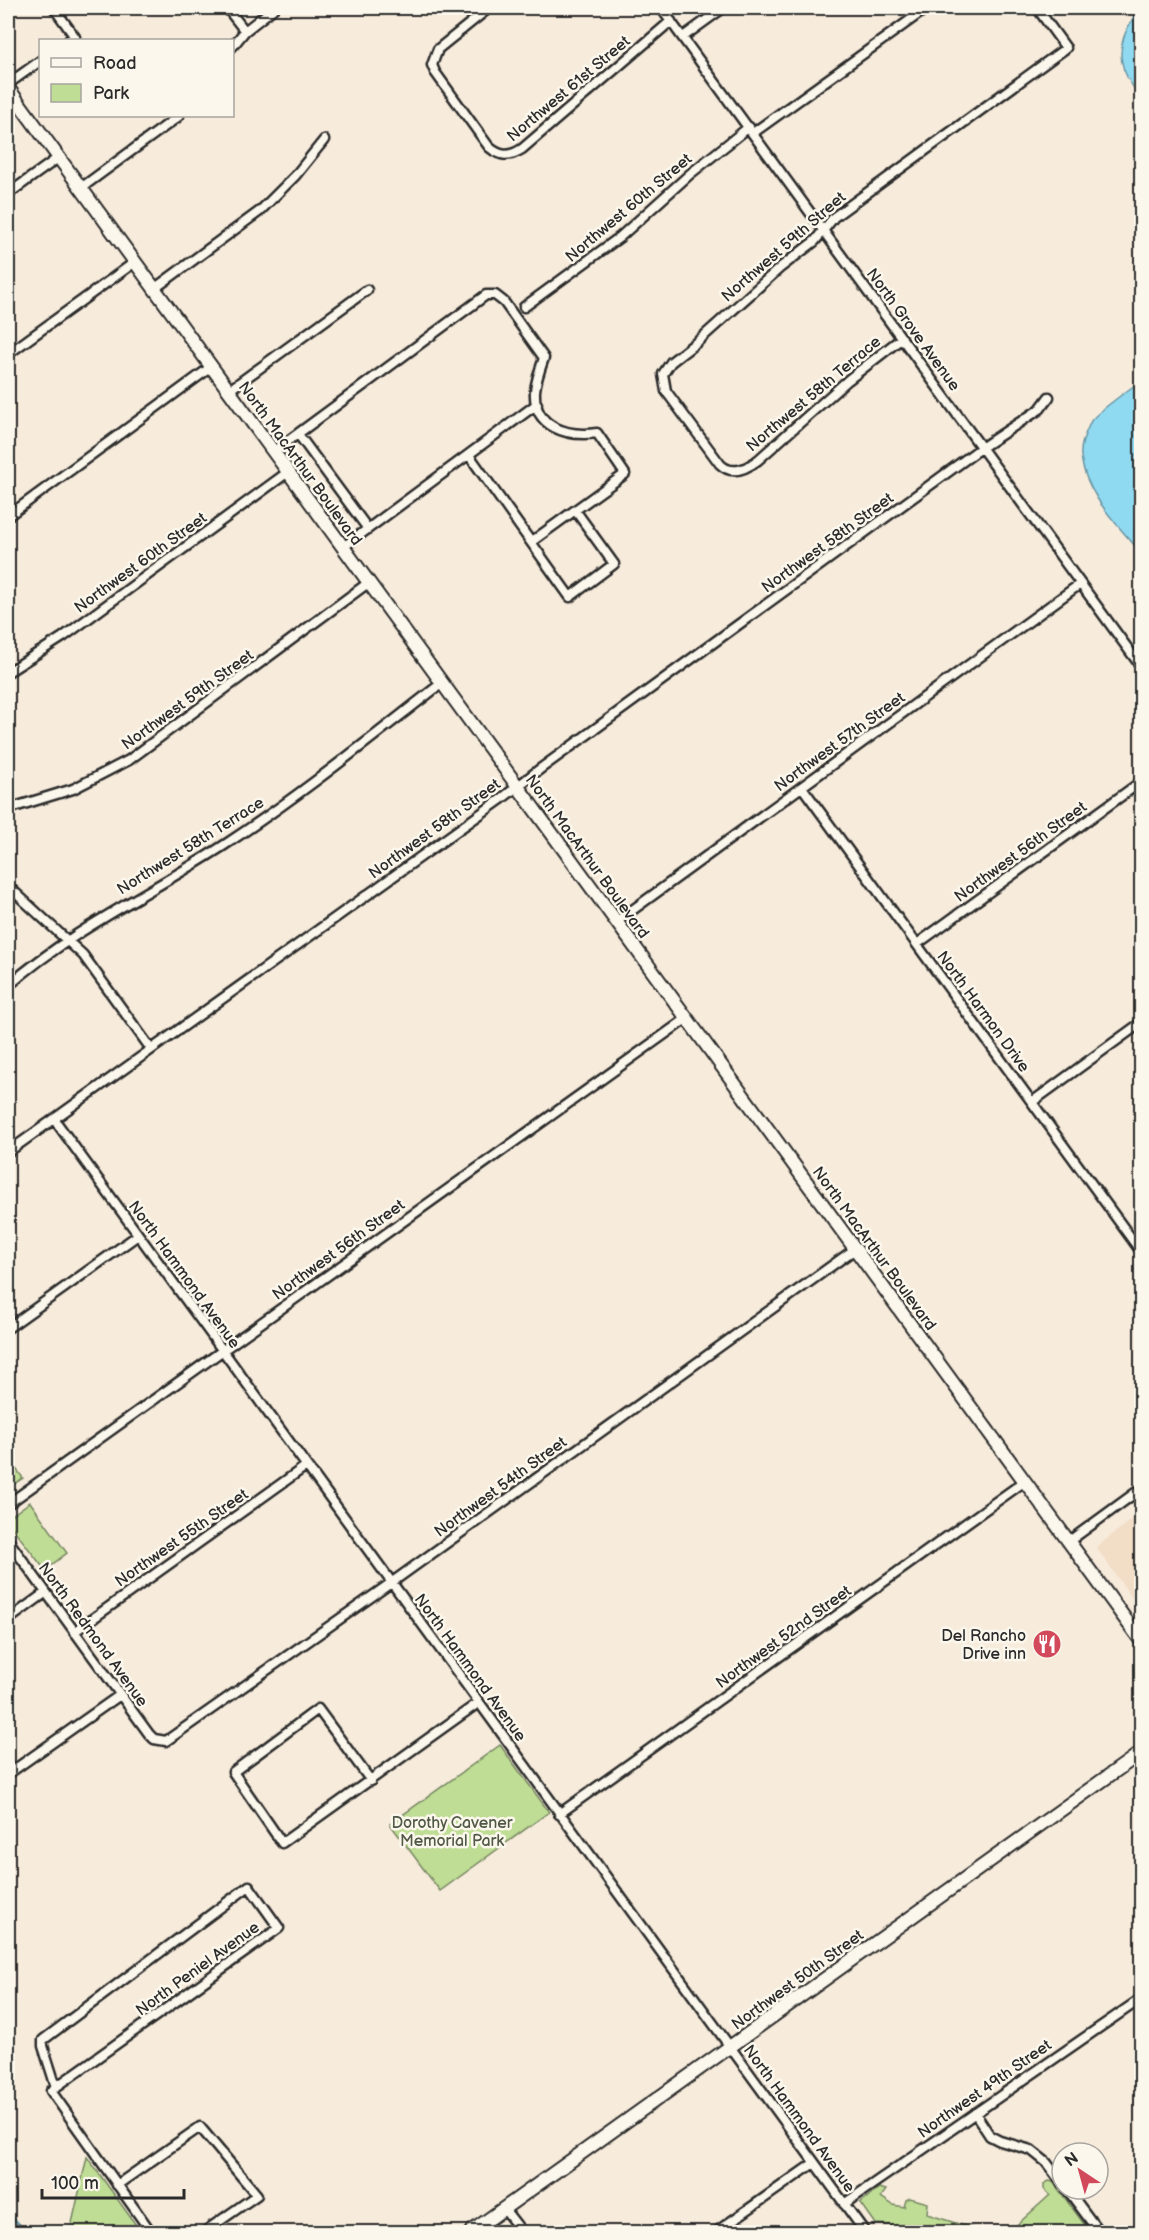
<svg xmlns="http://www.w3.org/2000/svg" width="1149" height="2240" font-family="'Balsamiq Sans',sans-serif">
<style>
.built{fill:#f2ddc7}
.green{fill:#bfdd95;stroke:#758460;stroke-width:1.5}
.water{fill:#90daf1;stroke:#6894a2;stroke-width:1.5}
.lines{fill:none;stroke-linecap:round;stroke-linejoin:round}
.stream{stroke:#6894a2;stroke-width:3}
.street-casing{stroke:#2b2b2b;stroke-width:13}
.secondary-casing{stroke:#2b2b2b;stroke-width:16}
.street{stroke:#fbf7ec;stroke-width:8}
.secondary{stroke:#fbf7ec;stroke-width:12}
.labels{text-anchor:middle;stroke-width:5;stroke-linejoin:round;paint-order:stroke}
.street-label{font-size:16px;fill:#2b2b2b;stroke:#fbf7ec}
.poi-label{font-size:16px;fill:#2b2b2b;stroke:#fbf7ec;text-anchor:end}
.park-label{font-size:16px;fill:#505846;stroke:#fbf7ec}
</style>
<rect width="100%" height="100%" fill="#f7ebdb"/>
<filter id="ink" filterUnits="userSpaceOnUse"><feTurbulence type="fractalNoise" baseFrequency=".0167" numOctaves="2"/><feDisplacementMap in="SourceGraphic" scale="12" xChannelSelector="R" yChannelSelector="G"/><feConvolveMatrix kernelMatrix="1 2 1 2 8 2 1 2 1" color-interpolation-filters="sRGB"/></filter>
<g filter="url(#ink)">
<path class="built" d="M1141,1513V1611L1096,1547Z"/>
<path class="green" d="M8,1458L23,1478L8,1488Z
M30,1502L67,1553L45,1570L8,1522V1518Z
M500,1745L549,1812L440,1891L390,1824Z
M87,2157L141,2232H70Z
M1049,2181L1053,2182L1090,2232H1009L1050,2195L1044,2189V2184Z
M879,2188L886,2190L881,2197L893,2205L904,2207L906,2200L910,2198L928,2203L927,2214L984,2232H896L890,2225L875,2224L860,2203Z"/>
<path class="water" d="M1139,8H1142L1141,97C1119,72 1114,49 1132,20C1135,15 1135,12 1139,8Z
M1141,381V553C1118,525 1085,494 1081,456C1080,443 1086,432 1091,421C1096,413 1132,387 1141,381Z"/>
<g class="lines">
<path class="stream" d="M8,2215L11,2216L26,2232"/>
<g class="street-casing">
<path id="street" d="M54,8L75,37L69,40
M227,8L245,31
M489,8L438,49L432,65L435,72L489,147C501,157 509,157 522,149L671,21
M661,8L1142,668
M683,37L723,8
M232,47L245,31L274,8
M8,84L40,61
M753,133L927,8
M81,188L179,116
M8,194L58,158
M154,289L260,211L295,176L324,140
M524,307L620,237L690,174L749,127
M902,338L848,380L758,460C746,469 732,476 720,464L666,391L663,374L671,362L697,342L781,267L815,241L834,217L1066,48L1037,8
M8,354L135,262
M228,391L367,290
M298,434L368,529
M273,452L486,295H495L504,302L544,358C540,369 536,380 535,391C533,428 568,437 597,433L625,474L531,542
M469,455L570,597L614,564L575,510
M8,516L211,367
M342,548L537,404
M8,672L63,637L288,472
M802,787L1142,1253
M8,809L73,789L129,760L368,583
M8,886L83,955L151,1049
M616,922L1080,584
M917,944L1142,781
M8,986C74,928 153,892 226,844C301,795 371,738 442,683
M1032,1102L1142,1022
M54,1119L865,2232
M8,1152L500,800L540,769L981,448L1040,409L1049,397
M8,1328L138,1235
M8,1504L686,1019
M8,1540L149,1734L154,1739L166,1741L391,1583L855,1249
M1068,1542L1142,1488
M8,1620L45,1593
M74,1632L306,1466
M8,1774L120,1695
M371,1781L318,1709L233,1772L282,1843L478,1703
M559,1814L1025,1481
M56,2087L43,2046V2040L249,1886L279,1928L56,2087L51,2091L151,2232
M975,2113L990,2136L1000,2141L1031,2150L1046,2162L1062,2183
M117,2185L200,2127L257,2195L204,2232
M1067,2189L1099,2232
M844,2204L1142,1998
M504,2209L522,2232
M716,2232L814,2163"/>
</g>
<g class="secondary-casing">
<path id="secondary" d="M8,88L1142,1642
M471,2232L1142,1752"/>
</g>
<use href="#street" class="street"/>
<use href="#secondary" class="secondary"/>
</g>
</g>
<defs>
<g id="restaurant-disc" transform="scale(1.5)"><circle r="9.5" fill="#d1495b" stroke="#fbf7ec"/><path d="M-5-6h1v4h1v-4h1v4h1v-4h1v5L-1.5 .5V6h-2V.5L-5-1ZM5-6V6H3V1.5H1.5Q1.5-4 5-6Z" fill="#fff"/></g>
</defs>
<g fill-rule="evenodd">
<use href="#restaurant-disc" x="1047" y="1644"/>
</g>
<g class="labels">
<g class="street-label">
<text transform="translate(568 88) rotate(-40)" y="6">Northwest 61st Street</text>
<text transform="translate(628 207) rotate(-40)" y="6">Northwest 60th Street</text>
<text transform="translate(783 246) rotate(-41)" y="6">Northwest 59th Street</text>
<text transform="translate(914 329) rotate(54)" y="6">North Grove Avenue</text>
<text transform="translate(813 393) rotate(-40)" y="6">Northwest 58th Terrace</text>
<text transform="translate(301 463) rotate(54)" y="6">North MacArthur Boulevard</text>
<text transform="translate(827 542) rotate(-36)" y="6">Northwest 58th Street</text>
<text transform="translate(140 562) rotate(-36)" y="6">Northwest 60th Street</text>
<text transform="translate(187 699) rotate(-36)" y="6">Northwest 59th Street</text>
<text transform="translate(839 741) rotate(-36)" y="6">Northwest 57th Street</text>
<text transform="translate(434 828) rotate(-36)" y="6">Northwest 58th Street</text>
<text transform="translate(190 845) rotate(-32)" y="6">Northwest 58th Terrace</text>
<text transform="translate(1020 851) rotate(-36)" y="6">Northwest 56th Street</text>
<text transform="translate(588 856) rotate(54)" y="6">North MacArthur Boulevard</text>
<text transform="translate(984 1011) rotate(54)" y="6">North Harmon Drive</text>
<text transform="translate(875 1248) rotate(54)" y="6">North MacArthur Boulevard</text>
<text transform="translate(338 1249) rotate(-36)" y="6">Northwest 56th Street</text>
<text transform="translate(185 1274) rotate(54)" y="6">North Hammond Avenue</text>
<text transform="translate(500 1486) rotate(-36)" y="6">Northwest 54th Street</text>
<text transform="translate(181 1537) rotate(-35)" y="6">Northwest 55th Street</text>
<text transform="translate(94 1634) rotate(54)" y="6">North Redmond Avenue</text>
<text transform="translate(783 1636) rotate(-36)" y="6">Northwest 52nd Street</text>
<text transform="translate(471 1667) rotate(54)" y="6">North Hammond Avenue</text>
<text transform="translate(197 1968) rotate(-36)" y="6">North Peniel Avenue</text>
<text transform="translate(797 1979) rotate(-36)" y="6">Northwest 50th Street</text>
<text transform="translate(984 2088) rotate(-35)" y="6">Northwest 49th Street</text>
<text transform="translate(800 2118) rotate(54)" y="6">North Hammond Avenue</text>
</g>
<g class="poi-label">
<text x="1026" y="1641">Del Rancho<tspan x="1026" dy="18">Drive inn</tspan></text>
</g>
<g class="park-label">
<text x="452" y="1828">Dorothy Cavener<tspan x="452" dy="18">Memorial Park</tspan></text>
</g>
</g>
<rect width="1149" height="2240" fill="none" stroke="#fbf7ec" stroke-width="30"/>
<rect x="15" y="15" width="1119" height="2210" fill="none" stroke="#2b2b2b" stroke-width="2" filter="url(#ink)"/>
<rect x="39" y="39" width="195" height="78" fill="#fbf7ec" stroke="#a8a59f" stroke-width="1.5"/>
<rect x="51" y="58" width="30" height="9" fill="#fbf7ec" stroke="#a8a59f" stroke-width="1.5"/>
<text x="93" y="69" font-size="18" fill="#2b2b2b">Road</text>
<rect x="51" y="84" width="30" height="18" fill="#bfdd95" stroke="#a8a59f" stroke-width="1.5"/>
<text x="93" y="99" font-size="18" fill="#2b2b2b">Park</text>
<g transform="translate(1080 2171) rotate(324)"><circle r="28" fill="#fbf7ec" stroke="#a8a59f" stroke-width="1.5"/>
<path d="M0-4.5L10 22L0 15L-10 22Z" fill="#d1495b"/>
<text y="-9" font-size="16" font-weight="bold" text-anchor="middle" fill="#2b2b2b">N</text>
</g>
<path d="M42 2189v9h142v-9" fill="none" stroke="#2b2b2b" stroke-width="3"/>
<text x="51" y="2189" font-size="18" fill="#2b2b2b" stroke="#fbf7ec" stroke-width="4.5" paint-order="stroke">100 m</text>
</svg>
